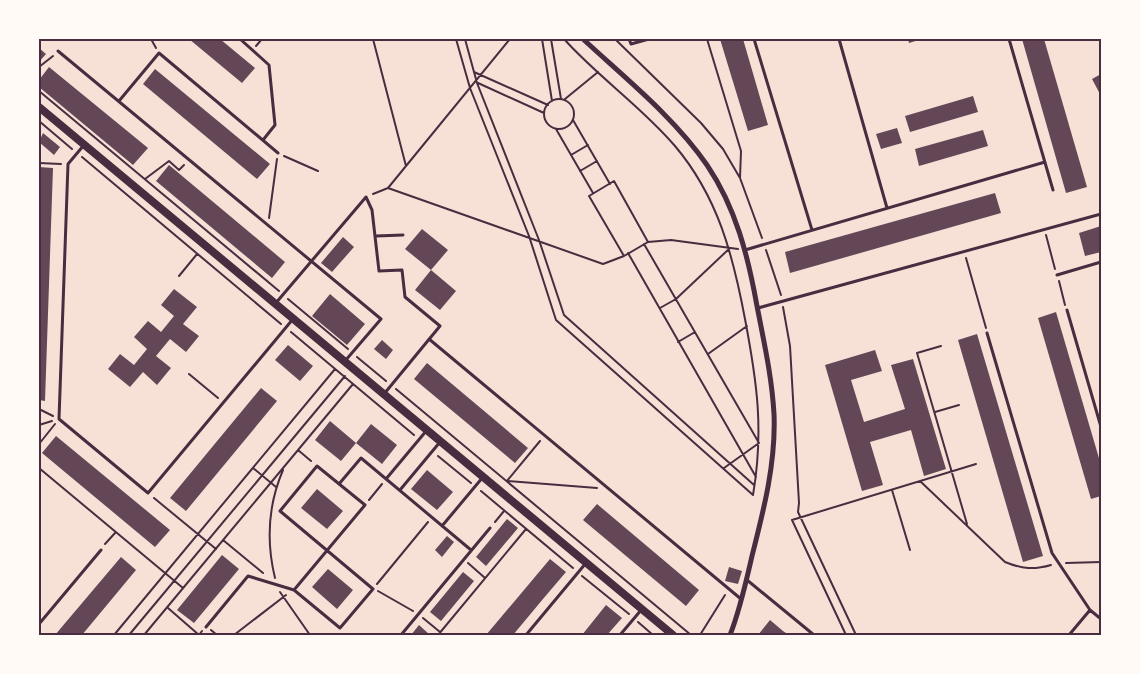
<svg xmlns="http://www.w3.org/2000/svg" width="1140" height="674" font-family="'PT Serif',serif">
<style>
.building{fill:#644757}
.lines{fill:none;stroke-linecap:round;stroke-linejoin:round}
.path{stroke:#4a2c40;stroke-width:2}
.service{stroke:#4a2c40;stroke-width:3}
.minor{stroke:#4a2c40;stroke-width:5}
.tertiary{stroke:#4a2c40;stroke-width:8}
.neatline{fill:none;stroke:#4a2c40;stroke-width:2}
</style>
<rect width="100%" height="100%" fill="#f7e1d7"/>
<path class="building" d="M189,39H220L255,68L242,83Z
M720,39H743L768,125L748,131Z
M908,39H922L909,43Z
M1022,39H1044L1087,187L1066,193Z
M39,48L46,54L39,62Z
M49,67L148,148L133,165L39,87V80Z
M155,69L270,164L257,179L143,84Z
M1101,74V96L1092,79Z
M973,96L978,112L910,132L905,116Z
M897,128L902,143L881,149L876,134Z
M983,130L988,146L919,166L915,149Z
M43,133L60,147L54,155L39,142Z
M169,165L285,262L272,278L156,181Z
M39,167L53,168L45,401L39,400Z
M995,193L1001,213L790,273L785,252Z
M1101,226V252L1085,256L1079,233Z
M422,229L448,250L431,270L405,249Z
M343,237L354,247L332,272L321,263Z
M431,270L456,291L440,310L415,290Z
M174,289L197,307L183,324L199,336L186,352L170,339L156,356L171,368L157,385L143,372L130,387L108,369L120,354L134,365L147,349L134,337L148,321L161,332L174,316L161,305Z
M330,294L365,324L347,345L312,316Z
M1056,312L1101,465V496L1091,499L1038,318Z
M977,334L1043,556L1023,562L958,340Z
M382,340L393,350L386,359L374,349Z
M288,345L313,366L300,381L275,360Z
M875,350L882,371L851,380L864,422L905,409L891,365L913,359L946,469L924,476L911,430L870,442L883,485L862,491L825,365Z
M427,363L528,448L515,463L414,379Z
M261,388L277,401L186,511L170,498Z
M330,421L356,443L371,424L397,445L382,464L356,443L341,461L315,440Z
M56,436L170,530L155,547L42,453Z
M427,470L453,492L437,510L411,489Z
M317,489L343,511L327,529L301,508Z
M597,504L699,590L686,606L583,520Z
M507,519L518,528L486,566L476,557Z
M447,536L454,542L442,557L435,550Z
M222,555L239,569L194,623L177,610Z
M121,557L136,570L82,635H55Z
M550,559L566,572L543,599L513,635H486Z
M729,567L742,571L738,584L725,581Z
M328,569L353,590L337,609L312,587Z
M463,572L474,581L441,621L430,612Z
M606,605L622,618L607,635H582Z
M770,620L783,631L789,635H758Z
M419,625L430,635H411Z"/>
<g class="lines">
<path class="path" d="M151,39L156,48
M373,39L406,166
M456,39L470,88L529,236L556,320L753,495
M465,39L477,83L539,240L564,315L754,485
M542,39L552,101
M551,39L561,99
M564,39C598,77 642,107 675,146C718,197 733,255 745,319C757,382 764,430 753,495
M615,39L701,123L723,149L740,178L762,238
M707,39L741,151L740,178
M256,46L262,39
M39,67L53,56
M474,72L548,105
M478,83L544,113
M39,91L279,291
M565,99L598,72
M544 114a15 15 0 1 1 30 0a15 15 0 1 1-30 0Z
M573,120L610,184
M39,121L72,149
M556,129L593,193
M571,155L588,145
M284,156L318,171
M82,157L281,324
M39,163L61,164
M580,171L597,161
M145,179L169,161L179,170L184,165
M388,188L603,264L624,256L648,242L671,240L738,249
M373,194L388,188L510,39
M269,218L277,159
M1046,235L1055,269
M644,244L759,443
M766,250L781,295
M628,253L756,477
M624,256L589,196L614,181L648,242
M966,258L986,328
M179,276L197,254
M1059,281L1065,305
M288,299L348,349
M783,307L790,346L799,503L798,512L856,635
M660,308L676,299L730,248
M291,332L414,435
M678,342L695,332
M941,346L917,353L967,524
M708,354L747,326
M357,357L386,381
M189,374L218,398
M396,389L691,635
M39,409L53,416
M935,412L959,405
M39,425L52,421
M39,444L55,424
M298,450L311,461
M438,456L471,483
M39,468L183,588
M253,468L276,487
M724,468L759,443
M507,481L597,488
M507,481L540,441
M920,481L1005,562C1022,569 1034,570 1051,565
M892,490L910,550
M481,491L573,568
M154,498L216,549
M369,500L382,484
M495,522L504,511
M223,540L263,573
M105,544L115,533
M468,563L485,578
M1066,563L1101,562
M582,576L629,614
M275,578C266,541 268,505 283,470
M377,584L428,522
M378,591L413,611
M280,592L310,635
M168,608L199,635L202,631
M423,618L440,632
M638,622L653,635
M211,630L217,635
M114,635L335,369
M129,635L345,376
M144,635L353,384
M234,635L286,595
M438,635L526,529
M700,635L725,595
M846,635L792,520L976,464"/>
<path class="service" d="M240,39L269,65L275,125L263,140
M629,39L631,44L649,39
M754,39L812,230
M839,39L887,208
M1009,39L1053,190
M58,51L381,319L345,361
M119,101L159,53L278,153
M84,145L68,164L59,419L148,493L293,319
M376,236L403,235
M745,250L1045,162
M1057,275L1101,262
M275,304L366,197L372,210L379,271L402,270L405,297L440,326L384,394
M758,308L1101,214
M1067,310L1101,427
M987,333L1052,553L1090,610L1101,619
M429,339L741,599
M386,479L427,430
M339,484L361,458L471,550
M400,490L440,442
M442,526L483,477
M747,580L814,635
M39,624L101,550
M206,627L248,576L294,590L340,628L373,589L280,511L317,466L365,505L294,590
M401,635L490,528
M526,635L586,563
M620,635L642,609
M1069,635L1090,610"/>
<path class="minor" d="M583,39C625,78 674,117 707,165C736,208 748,256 757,306C764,342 772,378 774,414C776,462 764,509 752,556C746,582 740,610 730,635"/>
<path class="tertiary" d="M39,107L673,635"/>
</g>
<rect width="1140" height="674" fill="none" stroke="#fffaf5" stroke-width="80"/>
<rect x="40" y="40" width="1060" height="594" class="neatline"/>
</svg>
